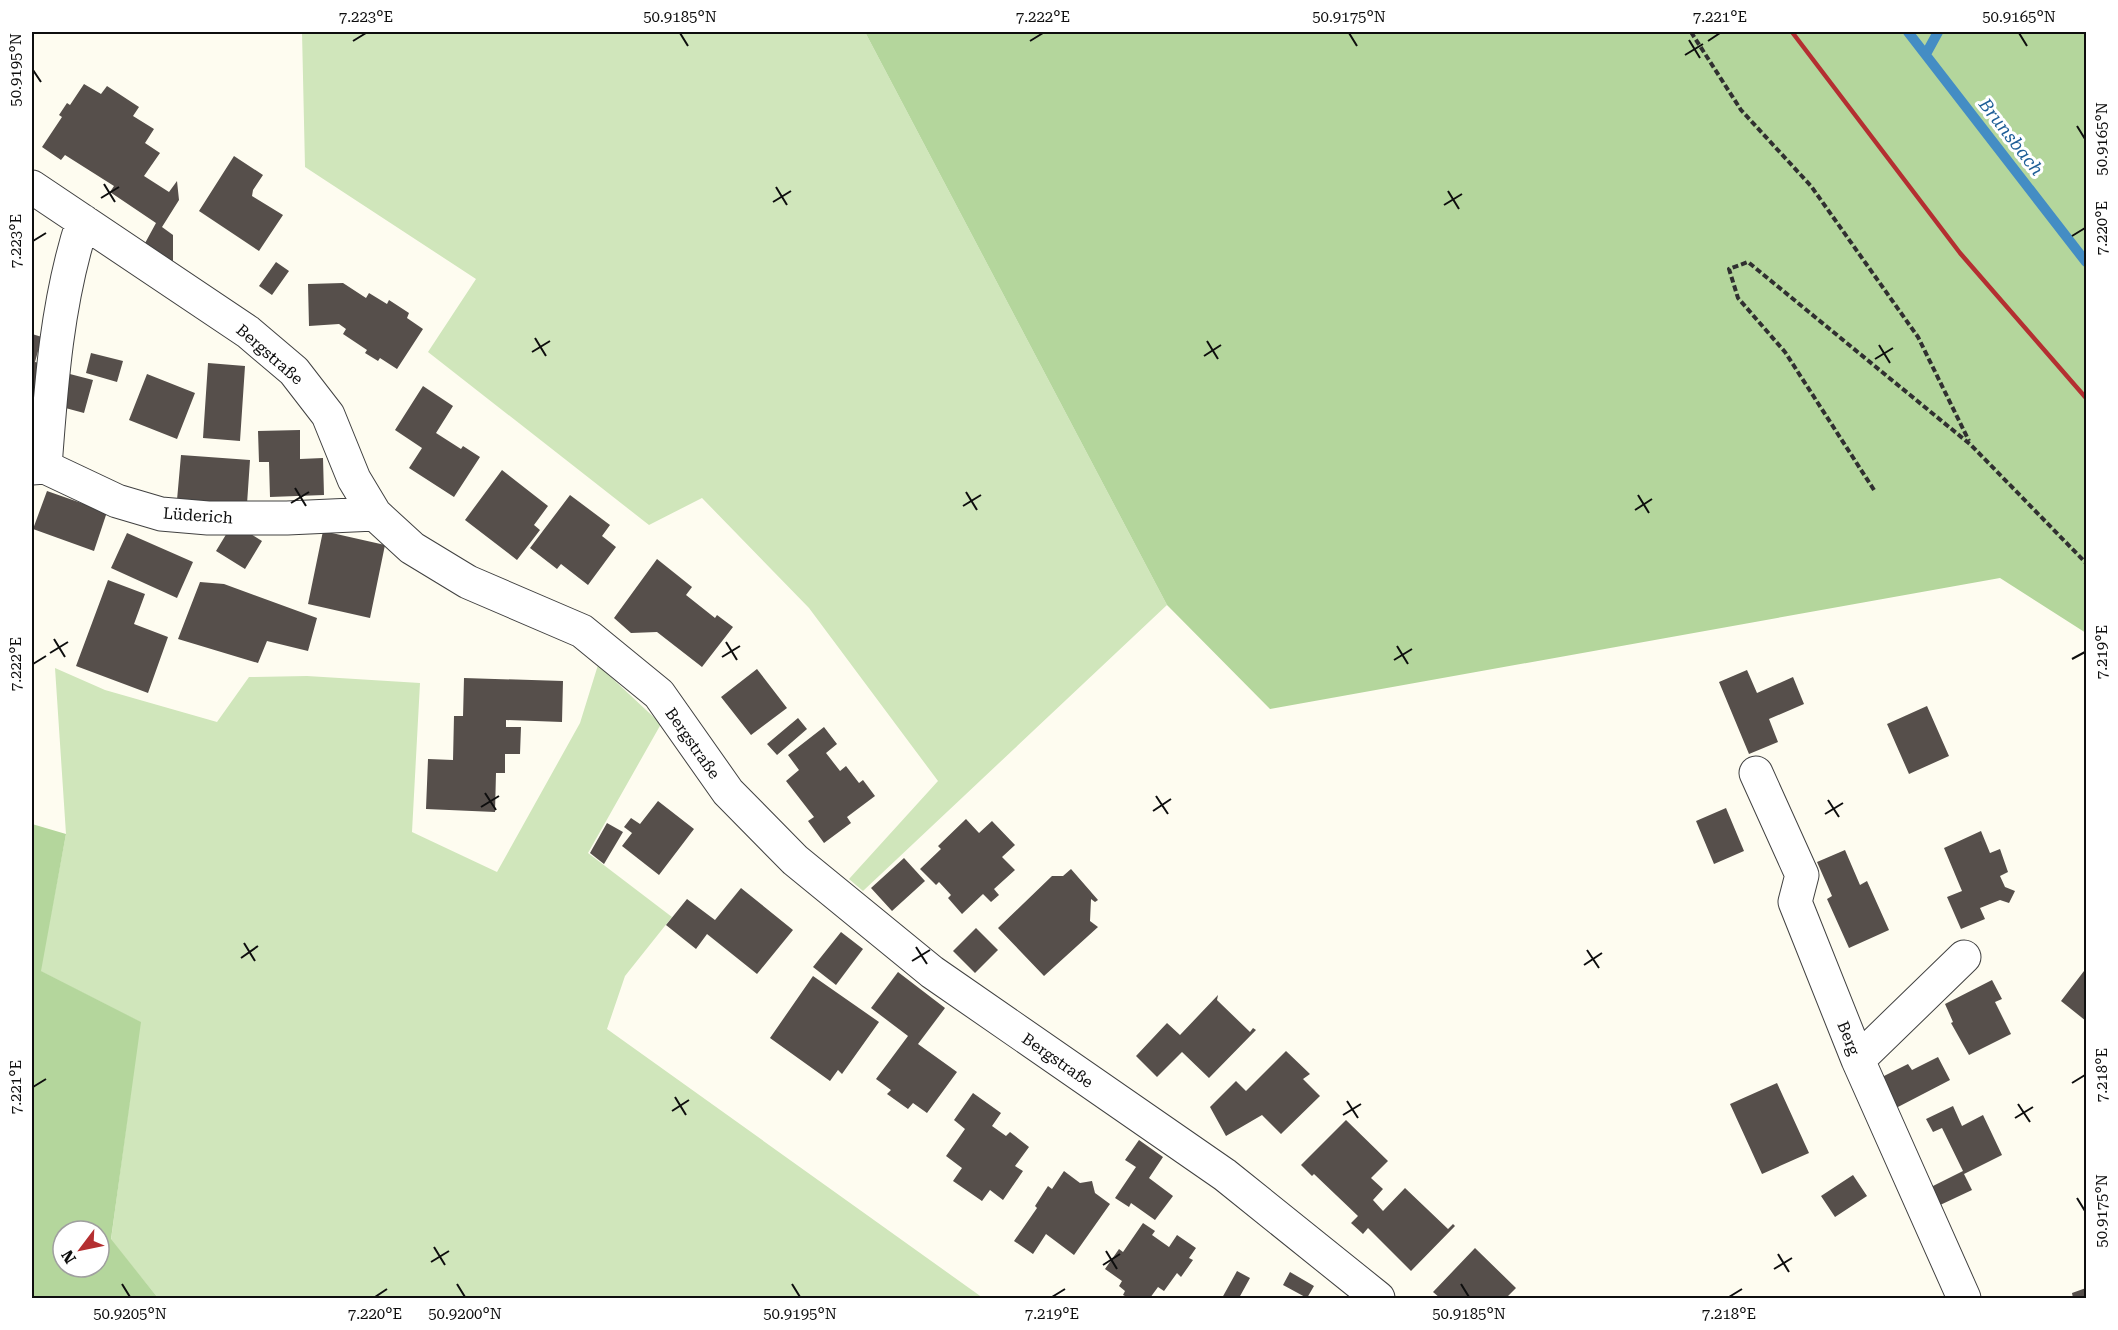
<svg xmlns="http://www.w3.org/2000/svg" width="2118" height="1330" font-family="'Roboto Serif',serif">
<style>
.green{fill:#d0e6bb}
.forest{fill:#b4d69c;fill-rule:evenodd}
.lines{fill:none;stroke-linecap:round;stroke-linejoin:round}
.stream{stroke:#448dc4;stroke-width:10}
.building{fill:#564f4b}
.minor-casing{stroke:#414141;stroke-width:35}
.path{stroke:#303030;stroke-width:4;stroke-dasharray:6 3;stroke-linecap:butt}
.minor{stroke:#fff;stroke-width:33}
.rail{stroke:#b42f31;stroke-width:4.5}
.ticks{fill:none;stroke:#0e0e0e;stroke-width:2}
.labels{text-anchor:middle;stroke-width:6;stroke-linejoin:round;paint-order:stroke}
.street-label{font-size:16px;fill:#0e0e0e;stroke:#fff}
.water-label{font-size:18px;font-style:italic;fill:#1f5f97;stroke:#fff}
.neatline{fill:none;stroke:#0e0e0e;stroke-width:2}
.ticks-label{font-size:15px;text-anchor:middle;fill:#0e0e0e}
</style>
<rect width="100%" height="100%" fill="#fefcf0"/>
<path class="green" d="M302,32H865L1167,605L863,891L849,879L938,781L809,608L702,498L649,525L428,352L476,279L305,167Z
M598,665L661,724L588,853L672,917L625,976L607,1029L983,1298H158L111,1240L140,1022L40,971L66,834L55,668L105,690L217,722L249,677L307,676L420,683L412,832L497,872L580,723Z"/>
<path class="forest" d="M865,32H2086V633L2000,578L1270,709L1167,605Z
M32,824L66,834L41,971L141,1022L111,1239L158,1298H32ZM63,1231H99V1267H63Z"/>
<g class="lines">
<path class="stream" d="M1908,32L2086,262
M1926,54L1938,32"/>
</g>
<path class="building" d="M84,84L101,94L107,86L139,107L133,116L154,129L145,143L160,153L144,176L169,192L177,181L179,200L162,227L173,235V266L144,245L156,223L110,192L114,186L65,155L61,160L42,147L62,117L59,115L67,103L70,105Z
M234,156L263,175L253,190L252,196L283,215L259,251L199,211Z
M276,262L289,271L272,295L259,286Z
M343,283L366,298L369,293L387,304L389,300L409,313L407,318L423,329L397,369L380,358L378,361L365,353L367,350L343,334L346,329L339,324L309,326L308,284Z
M32,334L42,337L35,362L44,364L37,399L32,398Z
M91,353L123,361L117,382L86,373Z
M208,363L245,366L240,441L203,438Z
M66,373L93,380L84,413L58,406Z
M147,374L195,393L177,439L129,420Z
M423,386L453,406L436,433L461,449L463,446L480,457L454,497L409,468L422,448L395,430Z
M300,430V459L323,458L324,495L270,497L269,462H259L258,431Z
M181,455L250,460L247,504L177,500Z
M502,470L548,506L534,525L540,530L517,560L465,520Z
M47,491L107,512L94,551L33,529Z
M570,495L610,525L602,536L616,547L588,585L561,564L557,569L530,548Z
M233,523L262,541L245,569L216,551Z
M323,531L385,545L370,618L308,604Z
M127,533L193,562L177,598L111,568Z
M657,559L692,587L686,595L715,618L717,615L733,627L702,667L657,632L631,633L614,618Z
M108,580L145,594L134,624L168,637L148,693L76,666Z
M200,582L224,584L317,618L308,651L267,641L258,663L178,639Z
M757,669L787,708L751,735L721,697Z
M1747,670L1757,693L1793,677L1804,704L1769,719L1778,742L1749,754L1719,682Z
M464,678L563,681L562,722L506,720V727H521L520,754H505V773H496L495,812L426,809L428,759L453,760L454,716H463Z
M1927,706L1949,756L1909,774L1887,724Z
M798,718L807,729L777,755L767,744Z
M824,727L837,744L826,753L840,771L846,766L859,783L863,780L875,796L847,817L851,823L824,843L808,821L814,817L786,781L799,770L788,755Z
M658,801L694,829L659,875L622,846L632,833L624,827L631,818L640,824Z
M1726,808L1744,851L1714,864L1696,821Z
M966,819L979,833L992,821L1015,845L1002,857L1015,870L994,889L999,895L991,902L983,894L962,914L948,898L951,895L939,882L936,885L920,869L941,849L938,846Z
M607,823L623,832L604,864L590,853Z
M1981,831L1990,853L2000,849L2008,872L2000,876L2005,887L2015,891L2009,903L2000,900L1980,908L1985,919L1961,929L1947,897L1962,891L1944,848Z
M1845,850L1860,885L1867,881L1889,930L1849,948L1827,899L1832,896L1817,862Z
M904,858L925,881L892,911L871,888Z
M1071,869L1098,900L1095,902L1091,899L1090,921L1098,927L1044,976L998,928L1052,876H1063Z
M741,888L793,930L757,974L707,934L696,949L666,925L687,899L715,920Z
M976,928L998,950L975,973L953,951Z
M841,932L863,949L836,985L813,967Z
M2084,971L2086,972V1021L2061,1001Z
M898,972L945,1008L918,1044L957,1072L927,1113L913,1103L908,1109L887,1094L891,1090L876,1079L908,1036L871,1008Z
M813,976L879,1022L842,1074L838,1070L830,1081L770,1038Z
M1992,980L2002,999L1995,1002L2011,1034L1969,1055L1951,1023L1953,1022L1945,1004Z
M1218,995L1217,1000L1250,1032L1253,1028L1256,1030L1209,1078L1182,1052L1157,1077L1136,1056L1167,1023L1180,1035Z
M1286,1051L1310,1074L1303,1079L1320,1096L1281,1134L1262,1115L1226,1136L1210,1107L1236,1081L1246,1091Z
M1938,1057L1950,1080L1896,1108L1880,1078L1908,1064L1912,1070Z
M1777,1083L1809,1153L1762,1174L1730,1104Z
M973,1093L1001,1113L992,1126L1006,1136L1010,1132L1029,1147L1015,1166L1023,1171L1003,1200L990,1190L982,1201L953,1181L962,1168L946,1156L965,1129L954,1120Z
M1953,1106L1962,1126L1983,1115L2002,1155L1964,1174L1972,1190L1938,1206L1929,1188L1963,1171L1942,1128L1933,1132L1926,1119Z
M1346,1120L1388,1161L1371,1178L1383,1189L1373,1200L1383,1211L1405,1188L1448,1229L1453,1224L1455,1226L1411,1271L1368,1228L1363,1234L1351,1223L1358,1216L1314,1174L1312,1176L1301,1165Z
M1139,1140L1163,1157L1149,1178L1173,1196L1155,1220L1131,1203L1129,1207L1115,1198L1136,1167L1125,1160Z
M1064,1171L1080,1183L1092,1181L1095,1193L1110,1204L1074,1255L1046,1234L1033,1254L1014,1241L1037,1208L1035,1206L1048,1186L1052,1189Z
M1853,1175L1867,1196L1835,1217L1821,1196Z
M1143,1223L1155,1231L1152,1235L1169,1247L1177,1235L1196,1248L1189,1258L1193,1260L1181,1277L1177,1273L1164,1291L1158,1287L1150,1298H1129L1123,1295L1125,1291L1119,1286L1122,1281L1105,1269L1119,1249L1123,1252Z
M1475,1248L1516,1288L1506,1298H1440L1433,1292Z
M1237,1271L1250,1278L1239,1298H1222Z
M1290,1272L1314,1286L1307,1298L1283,1285Z
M2086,1288V1298H2073L2072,1293Z"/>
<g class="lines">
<g class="minor-casing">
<path id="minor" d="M32,187L248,332L294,371L328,415L354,479L375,514L412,548L468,582L582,631L659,694L728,792L795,860L932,972L1225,1175L1378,1298
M45,467C51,385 57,300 83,221
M32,468L45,467L117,501L161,514L208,518H287L375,514
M1756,773L1802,875L1795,902L1858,1060L1964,1298
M1858,1060L1964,957"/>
</g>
<path class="path" d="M1691,32L1741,110L1811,186L1918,337L1969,441
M1874,490L1785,352L1738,298L1729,269L1748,262L1971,445L2086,563"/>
<use href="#minor" class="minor"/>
<path class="rail" d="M1792,32L1960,253L2086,398"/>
</g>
<path class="ticks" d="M680,33L688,46M1349,33L1357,46M2019,33L2027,46M1689,40L1700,58M353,41L366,33M1030,41L1043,33M1708,41L1720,33M1685,55L1703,44M33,70L41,82M2077,126L2085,139M104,184L115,202M776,187L787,205M1448,191L1459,209M101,198L119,187M773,202L791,191M1444,205L1462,194M2072,236L2085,228M33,241L46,233M535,338L546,356M1207,341L1218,359M1879,345L1890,363M532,352L550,341M1204,356L1221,345M1875,359L1893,348M295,488L306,506M966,492L977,510M1638,495L1649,513M291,503L309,492M963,506L981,495M1635,510L1652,499M54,639L65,657M726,642L737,660M1397,646L1408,664M50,653L68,642M722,657L740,646M2072,659L2085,652M1394,660L1412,649M33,664L46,656M485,793L496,810M1156,796L1168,814M1828,800L1839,817M481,807L499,796M1153,811L1171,799M1825,814L1843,803M244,943L255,961M916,947L927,964M1587,950L1599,968M241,958L258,946M912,961L930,950M1584,965L1602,953M2072,1083L2085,1075M33,1087L46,1079M675,1097L686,1115M1347,1101L1358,1118M2018,1104L2030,1122M672,1111L689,1100M1343,1115L1361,1104M2015,1118L2033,1107M2077,1198L2085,1211M434,1247L445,1265M1106,1251L1117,1269M1778,1254L1789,1272M431,1262L449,1251M1103,1265L1120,1254M1774,1269L1792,1258M122,1284L130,1297M457,1284L465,1297M792,1284L800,1297M1461,1284L1469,1297M375,1297L387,1289M1052,1297L1065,1289M1729,1297L1742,1289"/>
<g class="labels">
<g class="street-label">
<text transform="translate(270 354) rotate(41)" y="6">Bergstraße</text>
<text transform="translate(198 515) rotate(4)" y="6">Lüderich</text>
<text transform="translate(693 743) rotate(55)" y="6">Bergstraße</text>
<text transform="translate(1849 1038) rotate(68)" y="6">Berg</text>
<text transform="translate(1058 1060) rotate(35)" y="6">Bergstraße</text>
</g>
<g class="water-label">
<text transform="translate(2011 137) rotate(52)" y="6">Brunsbach</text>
</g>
</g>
<rect width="2118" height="1330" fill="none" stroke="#ffffff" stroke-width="66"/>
<g transform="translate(81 1249) rotate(238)"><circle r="28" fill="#ffffff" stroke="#9f9f9f" stroke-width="1.5"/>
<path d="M0-4.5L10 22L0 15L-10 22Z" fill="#b42f31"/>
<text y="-9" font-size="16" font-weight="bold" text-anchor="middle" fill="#0e0e0e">N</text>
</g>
<rect x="33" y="33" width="2052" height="1264" class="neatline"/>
<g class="ticks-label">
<text x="366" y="22">7.223°E</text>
<text x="680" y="22">50.9185°N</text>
<text x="1043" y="22">7.222°E</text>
<text x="1349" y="22">50.9175°N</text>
<text x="1720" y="22">7.221°E</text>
<text x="2019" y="22">50.9165°N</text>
<text transform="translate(16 70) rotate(-90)" y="5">50.9195°N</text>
<text transform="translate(2102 139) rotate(-90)" y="5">50.9165°N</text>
<text transform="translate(2102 228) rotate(-90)" y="5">7.220°E</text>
<text transform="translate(16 241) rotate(-90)" y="5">7.223°E</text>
<text transform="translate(2102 652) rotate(-90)" y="5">7.219°E</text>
<text transform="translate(16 664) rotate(-90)" y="5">7.222°E</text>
<text transform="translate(2102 1075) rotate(-90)" y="5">7.218°E</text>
<text transform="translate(16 1087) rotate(-90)" y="5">7.221°E</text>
<text transform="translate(2102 1211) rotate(-90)" y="5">50.9175°N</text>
<text x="130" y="1319">50.9205°N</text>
<text x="375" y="1319">7.220°E</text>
<text x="465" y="1319">50.9200°N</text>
<text x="800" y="1319">50.9195°N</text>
<text x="1052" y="1319">7.219°E</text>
<text x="1469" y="1319">50.9185°N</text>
<text x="1729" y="1319">7.218°E</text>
</g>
</svg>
